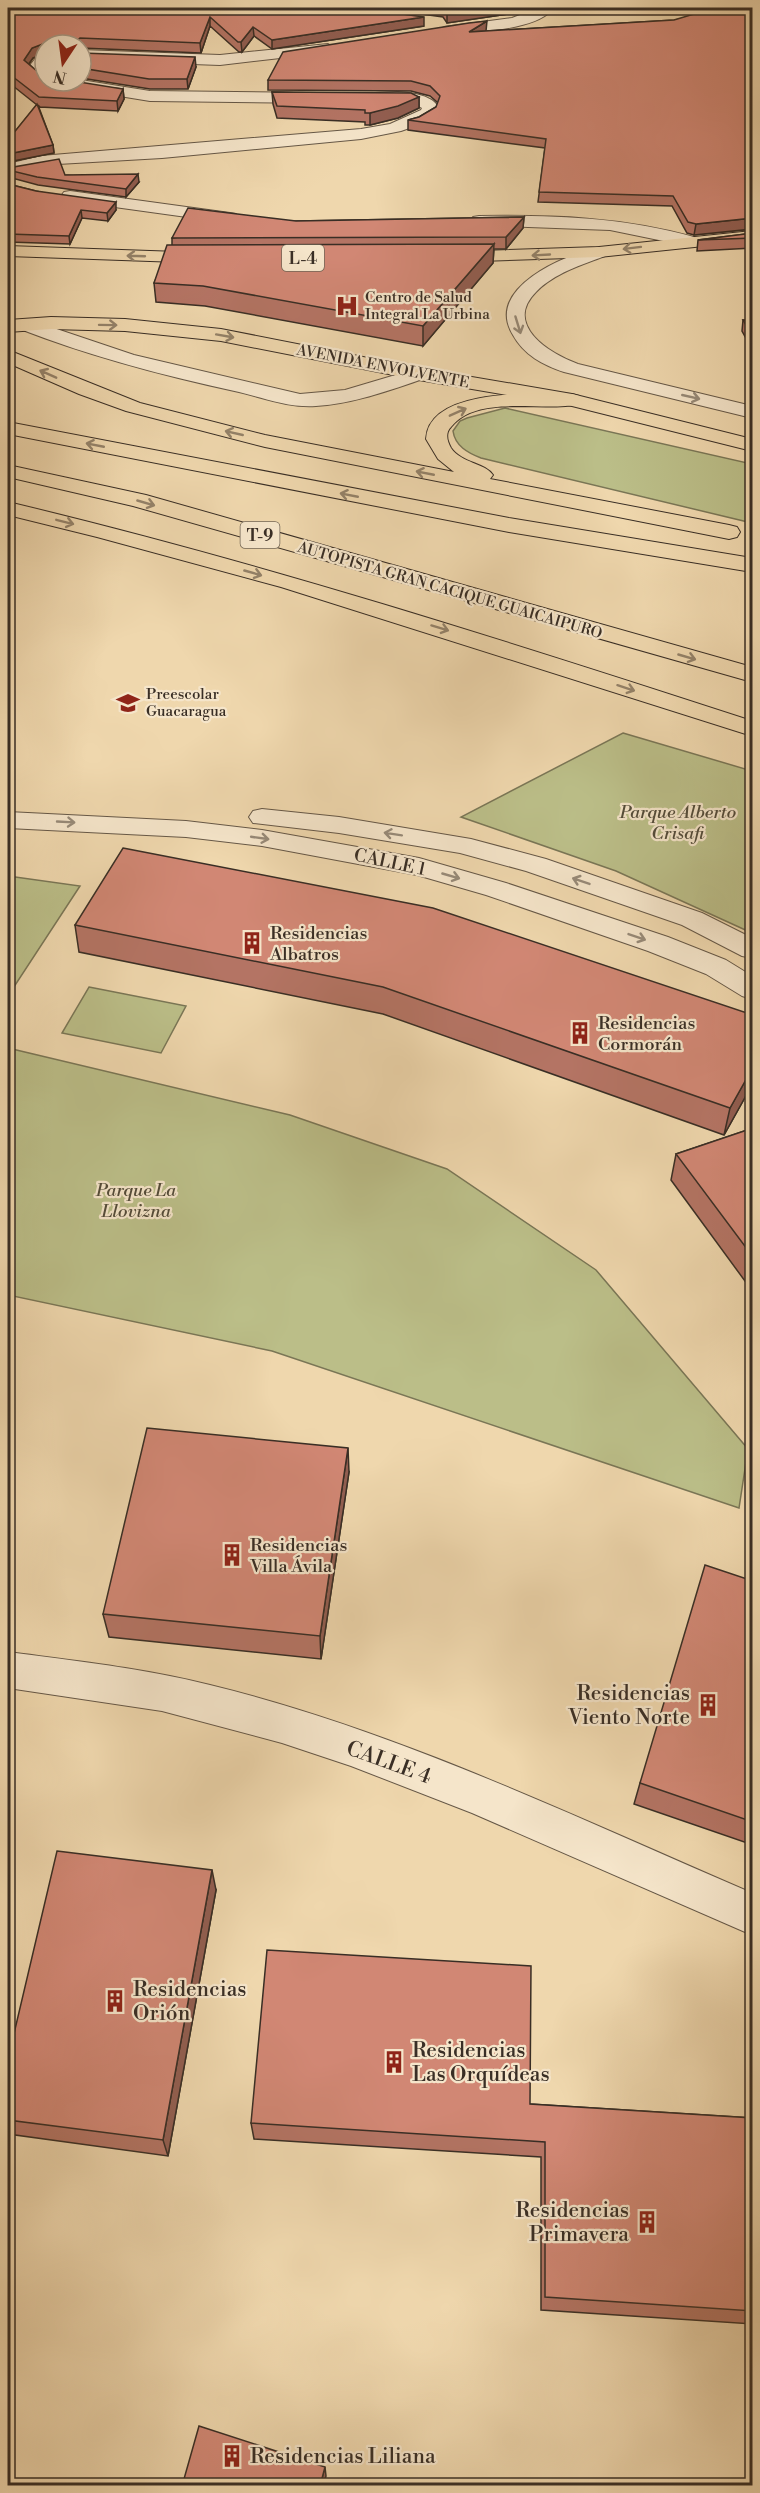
<svg xmlns="http://www.w3.org/2000/svg" width="760" height="2493" font-family="'Libre Bodoni',serif">
<style>
.green{fill:#bbbe88;stroke:#7a7656;stroke-width:1.5}
.lines{fill:none;stroke-linecap:round;stroke-linejoin:round}
.minor-casing{stroke:#665847;stroke-width:2}
.major-casing{stroke:#392e25;stroke-width:2}
.highway-casing{stroke:#392e25;stroke-width:2}
.minor{fill:#f5e5ca;fill-rule:evenodd}
.major{fill:#efd7ad;fill-rule:evenodd}
.highway{fill:#efd7ad;fill-rule:evenodd}
.wall{fill:#b47464;stroke:#392e25;stroke-width:1.5}
.shaded-wall{fill:#925e51;stroke:#392e25;stroke-width:1.5}
.building{fill:#d18774;stroke:#392e25;stroke-width:1.5}
.oneway{stroke:#948269}
.oneway2{stroke:#978a78}
.labels{text-anchor:middle;stroke-width:4.5;stroke-linejoin:round;paint-order:stroke}
.far-poi-label{font-size:15px;fill:#392e25;stroke:#f5e5ca;text-anchor:start}
.far-street-label{font-size:15px;fill:#392e25;stroke:#f5e5ca}
.shield{fill:#f5e5ca;stroke:#716556;stroke-width:1.5}
.shield-label{font-size:16px;font-weight:bold;fill:#392e25}
.park-label{font-size:18px;font-style:italic;fill:#534b39;stroke:#f5e5ca}
.street-label{font-size:18px;fill:#392e25;stroke:#f5e5ca}
.poi-label{font-size:18px;fill:#392e25;stroke:#f5e5ca;text-anchor:start}
.near-poi-label{font-size:21px;fill:#392e25;stroke:#f5e5ca;text-anchor:start}
.near-street-label{font-size:21px;fill:#392e25;stroke:#f5e5ca}
</style>
<rect width="100%" height="100%" fill="#efd7ad"/>
<filter id="stains"><feTurbulence type="fractalNoise" baseFrequency=".00333" numOctaves="4"/><feColorMatrix values="0 0 0 0 .2 0 0 0 0 .09 0 0 0 0 .02 0 0 0 .5 -.17"/></filter>
<radialGradient id="worn" r=".72"><stop offset=".6" stop-color="#630" stop-opacity="0"/><stop offset="1" stop-color="#630" stop-opacity=".3"/></radialGradient>
<path class="green" d="M505,408L752,464V523L481,458C468,453 455,446 453,431L460,421L467,418Z
M623,733L752,771V933L616,871L461,817Z
M8,876L80,886L8,996Z
M89,987L186,1006L161,1053L62,1033Z
M8,1048L290,1115L447,1169L596,1270L748,1449L739,1508L272,1351L8,1295Z"/>
<g class="lines">
<g class="minor-casing">
<path id="minor" d="M538,8H554C535,32 473,31 444,35L437,31L444,27L512,18Z
M328,44L336,49L333,52L220,65L81,60V50L220,55Z
M45,55V81L40,79L27,69L35,59Z
M81,80L150,91L318,93L326,98L318,103L150,101L58,86L50,81Z
M397,92C411,93 429,94 438,106L436,113L418,125L401,131L361,139L162,158L58,164L8,174V164L41,156L361,129L390,124L421,110L422,108C405,98 377,108 367,98L375,93Z
M70,191L230,213L236,214L239,218L236,222L230,223L64,200L61,196L64,192Z
M479,216C554,215 621,217 694,237L697,241L694,245L688,246L610,230L473,225L470,221L473,217Z
M599,247L605,248L608,252L605,256C582,265 554,273 536,292C503,325 550,354 578,364L752,406V418L564,372C543,365 524,355 513,335C484,288 565,255 599,247Z
M27,319L134,355L300,394L345,390L419,368L426,370L429,374L426,378C390,390 353,404 316,406C290,408 264,398 239,392C165,376 92,357 20,329L17,325L20,321Z
M262,809L339,817L471,839L546,859L702,913L752,938V958L742,956L682,925L526,871L460,853L339,833L253,823L249,817L253,811Z
M8,812L186,821L262,830L419,858L506,883L668,937L726,960L752,976V999L742,996L706,974L648,951L486,895L417,875L262,846L186,837L8,828Z
M8,1652C76,1661 143,1668 210,1685C398,1731 575,1817 752,1893V1935L472,1813L351,1766L282,1743L162,1711L8,1688Z"/>
</g>
<g class="major-casing">
<path id="major" d="M752,231V241L599,257L450,262L444,261L441,257L444,253L450,252L599,247Z
M8,246L207,253L213,254L216,258L213,262L207,263L8,256Z
M51,317L125,319L221,329L419,368L572,394L752,439V451L572,406L419,380L221,341L125,331L51,329L8,332V320Z"/>
</g>
<g class="highway-casing">
<path id="highway" d="M8,350L140,403L265,435L454,472L438,459L426,439C429,387 537,394 572,394L579,396L582,400L579,404C543,413 478,393 451,427C445,433 447,441 451,448C461,463 485,463 493,475L490,479L729,525L737,527L740,532L737,537L729,539L265,447L126,411L79,394L8,363Z
M8,422L509,518L752,558V572L509,532L8,434Z
M8,465L146,495L752,667V682L133,506L8,477Z
M8,502C260,562 506,641 752,721V736L281,587L97,537L8,515Z"/>
</g>
<use href="#minor" class="minor"/>
<use href="#major" class="major"/>
<use href="#highway" class="highway"/>
</g>
<path class="wall" d="M8,8L424,26L272,49L254,36L242,52H239L210,26L201,53L81,48V45H45V54L33,58L29,64L45,81L123,89L124,99L118,111L40,107L38,105L53,145L54,153L8,162V140L37,105L8,82Z
M378,8H516L515,13L447,23L443,17Z
M753,8V229L694,235L687,233L672,206L538,202L545,148L408,130V120L419,117L436,107L438,103L430,96L411,91L268,90V80L486,31L674,20Z
M81,53L196,67L188,89H150L81,78Z
M272,92L419,97V108L398,118L370,125H365V122L277,118L273,104Z
M8,168L65,175L139,182L126,197L38,185L8,177Z
M8,184L36,191L116,210L108,221L82,218L70,244L8,242Z
M524,217L523,228L506,249H494L493,263L423,346L205,306L156,302L154,283L172,245V238L296,221Z
M753,233V248L697,251L698,240Z
M743,320L753,321V351L742,331Z
M75,925L753,1015V1083L724,1135L383,1014L79,952Z
M753,1128V1292L671,1180L676,1154Z
M349,1472L321,1659L109,1637L103,1614Z
M753,1581V1845L634,1804L640,1783Z
M216,1890L168,2156L8,2134V2059Z
M530,2104L753,2118V2324L541,2310V2157L254,2139L251,2123Z"/>
<path class="shaded-wall" d="M487,8H516L515,13L447,23V13Z
M210,17V26L201,53L200,43Z
M424,17V26L272,49V40Z
M487,21L486,31L469,32Z
M253,27L254,36L242,52L241,42Z
M45,43V54L33,58L25,69L24,60L32,48Z
M195,57L196,67L188,89L187,79Z
M123,89L124,99L118,111L117,101Z
M419,97V108L398,118L370,125V113Z
M53,145L54,153L8,162V154Z
M138,174L139,182L126,197V189Z
M116,202V210L108,221L107,213Z
M81,210L82,218L70,244L69,236Z
M524,217L523,228L506,249V237Z
M753,218L752,229L694,235L696,224Z
M494,244L493,263L423,346V326Z
M753,1067V1083L724,1135L730,1108Z
M8,1362L11,1377L8,1389Z
M348,1448L349,1472L321,1659L320,1636Z
M212,1870L216,1890L168,2156L163,2140Z
M325,2467L326,2476L324,2486H320Z"/>
<path class="building" d="M8,8H358L424,17L272,40L253,27L241,42H238L210,17L200,43L80,38L78,40L79,45H45V43L32,48L24,60L37,71L45,73V81H73L123,89L117,101L39,97L8,73Z
M444,8H487L447,13Z
M714,8H753V218L696,224L688,222L673,196L539,192L546,139L408,120L419,117L436,107L440,96L430,86L411,81L268,80L283,52L469,23L487,21L469,32L674,20Z
M81,53L195,57L187,79H149L81,68Z
M272,92L411,93L419,97L398,106L370,113H365V110L277,106Z
M37,104L53,145L8,154V140Z
M59,159L65,175L138,174L126,189L37,177L8,170V168Z
M8,184L36,191L116,202L107,213L81,210L69,236L8,234Z
M188,208L296,221L524,217L506,237L172,238Z
M753,233V238L698,240Z
M494,244L423,326L203,286L154,283L167,245Z
M743,320L753,321V337Z
M123,848L433,908L753,1015V1067L730,1108L383,987L75,925Z
M753,1128V1257L676,1154Z
M147,1428L348,1448L320,1636L103,1614Z
M705,1565L753,1581V1822L640,1783Z
M57,1851L212,1870L163,2140L8,2120V2059Z
M267,1950L531,1966L530,2104L753,2118V2311L545,2297V2142L251,2123Z
M199,2426L325,2467L320,2486H182Z"/>
<defs><path id="oneway-shaft" d="M-6 0H5M1.5-3L5.5 0L1.5 3" fill="none" stroke-width="1.6" stroke-linecap="round" stroke-linejoin="round" transform="scale(1.5)"/></defs>
<g class="oneway">
<use href="#oneway-shaft" transform="translate(632 248) rotate(173)"/>
<use href="#oneway-shaft" transform="translate(541 255) rotate(177)"/>
<use href="#oneway-shaft" transform="translate(136 256) rotate(-178)"/>
<use href="#oneway-shaft" transform="translate(108 325) rotate(1)"/>
<use href="#oneway-shaft" transform="translate(225 336) rotate(10)"/>
<use href="#oneway-shaft" transform="translate(48 374) rotate(-156)"/>
<use href="#oneway-shaft" transform="translate(458 412) rotate(-24)"/>
<use href="#oneway-shaft" transform="translate(234 433) rotate(-167)"/>
<use href="#oneway-shaft" transform="translate(95 445) rotate(-169)"/>
<use href="#oneway-shaft" transform="translate(425 473) rotate(-169)"/>
<use href="#oneway-shaft" transform="translate(349 495) rotate(-169)"/>
<use href="#oneway-shaft" transform="translate(146 503) rotate(16)"/>
<use href="#oneway-shaft" transform="translate(65 522) rotate(14)"/>
<use href="#oneway-shaft" transform="translate(253 573) rotate(16)"/>
<use href="#oneway-shaft" transform="translate(440 628) rotate(17)"/>
<use href="#oneway-shaft" transform="translate(687 657) rotate(16)"/>
<use href="#oneway-shaft" transform="translate(626 688) rotate(18)"/>
</g>
<g class="oneway2">
<use href="#oneway-shaft" transform="translate(518 325) rotate(73)"/>
<use href="#oneway-shaft" transform="translate(691 397) rotate(13)"/>
<use href="#oneway-shaft" transform="translate(66 822) rotate(3)"/>
<use href="#oneway-shaft" transform="translate(393 834) rotate(-171)"/>
<use href="#oneway-shaft" transform="translate(260 838) rotate(8)"/>
<use href="#oneway-shaft" transform="translate(451 876) rotate(16)"/>
<use href="#oneway-shaft" transform="translate(581 881) rotate(-161)"/>
<use href="#oneway-shaft" transform="translate(637 937) rotate(19)"/>
</g>
<defs>
<g id="hospital-bare" transform="scale(1.8)"><path d="M-5-5h3v3.5h4V-5h3V5h-3V1.5h-4V5h-3Z" fill="#8f2418" stroke="#f5e5ca" stroke-width="2.5" paint-order="stroke"/></g>
<g id="school-bare" transform="scale(1.8)"><path d="M0-5L7-2L0 1L-7-2ZM-4 1L0 2.5L4 1V4Q0 6-4 4Z" fill="#8f2418" stroke="#f5e5ca" stroke-width="2.5" paint-order="stroke"/></g>
<g id="building-bare" transform="scale(1.8)"><path d="M-4-6H4V6H1V3H-1V6H-4ZM-2.5-4.3h1.7v1.8h-1.7ZM.8-4.3h1.7v1.8H.8ZM-2.5-1h1.7V.8h-1.7ZM.8-1h1.7V.8H.8Z" fill="#8f2418" stroke="#f5e5ca" stroke-width="2.5" paint-order="stroke"/></g>
</defs>
<g fill-rule="evenodd">
<use href="#hospital-bare" x="347" y="306"/>
<use href="#school-bare" x="128" y="703"/>
<use href="#building-bare" x="252" y="943"/>
<use href="#building-bare" x="580" y="1033"/>
<use href="#building-bare" x="232" y="1555"/>
<use href="#building-bare" x="708" y="1705"/>
<use href="#building-bare" x="115" y="2001"/>
<use href="#building-bare" x="394" y="2062"/>
<use href="#building-bare" x="647" y="2222"/>
<use href="#building-bare" x="232" y="2456"/>
</g>
<g class="labels">
<g class="far-poi-label">
<text x="365" y="302">Centro de Salud<tspan x="365" dy="17">Integral La Urbina</tspan></text>
<text x="146" y="699">Preescolar<tspan x="146" dy="17">Guacaragua</tspan></text>
</g>
<g class="far-street-label">
<text transform="translate(383 366) rotate(11)" y="5">AVENIDA ENVOLVENTE</text>
<text transform="translate(450 590) rotate(16)" y="5">AUTOPISTA GRAN CACIQUE GUAICAIPURO</text>
</g>
<g class="shield">
<rect x="282" y="245" width="42" height="26" rx="4.5"/>
<rect x="240.5" y="522" width="39" height="26" rx="4.5"/>
</g>
<g class="shield-label">
<text x="303" y="264">L-4</text>
<text x="260" y="541">T-9</text>
</g>
<g class="park-label">
<text x="678" y="818">Parque Alberto<tspan x="678" dy="21">Crisafi</tspan></text>
<text x="136" y="1196">Parque La<tspan x="136" dy="21">Llovizna</tspan></text>
</g>
<g class="street-label">
<text transform="translate(390 862) rotate(12)" y="6">CALLE 1</text>
</g>
<g class="poi-label">
<text x="270" y="939">Residencias<tspan x="270" dy="21">Albatros</tspan></text>
<text x="598" y="1029">Residencias<tspan x="598" dy="21">Cormorán</tspan></text>
<text x="250" y="1551">Residencias<tspan x="250" dy="21">Villa Ávila</tspan></text>
</g>
<g class="near-poi-label">
<text x="690" y="1700" text-anchor="end">Residencias<tspan x="690" dy="24">Viento Norte</tspan></text>
<text x="133" y="1996">Residencias<tspan x="133" dy="24">Orión</tspan></text>
<text x="412" y="2057">Residencias<tspan x="412" dy="24">Las Orquídeas</tspan></text>
<text x="629" y="2217" text-anchor="end">Residencias<tspan x="629" dy="24">Primavera</tspan></text>
<text x="250" y="2463">Residencias Liliana</text>
</g>
<g class="near-street-label">
<text transform="translate(389 1762) rotate(20)" y="7">CALLE 4</text>
</g>
</g>
<rect width="760" height="2493" fill="none" stroke="#efd7ad" stroke-width="30"/>
<rect x="9" y="9" width="742" height="2475" fill="none" stroke="#392e25" stroke-width="3"/>
<rect x="15" y="15" width="730" height="2463" fill="none" stroke="#392e25" stroke-width="1.5"/>
<g transform="translate(63 63) rotate(193)"><circle r="28" fill="#f5e5ca" stroke="#aa9c88" stroke-width="1.5"/>
<path d="M0-4.5L10 22L0 15L-10 22Z" fill="#8f2418"/>
<text y="-9" font-size="16" font-weight="bold" text-anchor="middle" fill="#392e25">N</text>
</g>
<rect width="100%" height="100%" filter="url(#stains)"/>
<rect width="100%" height="100%" fill="url(#worn)"/>
</svg>
